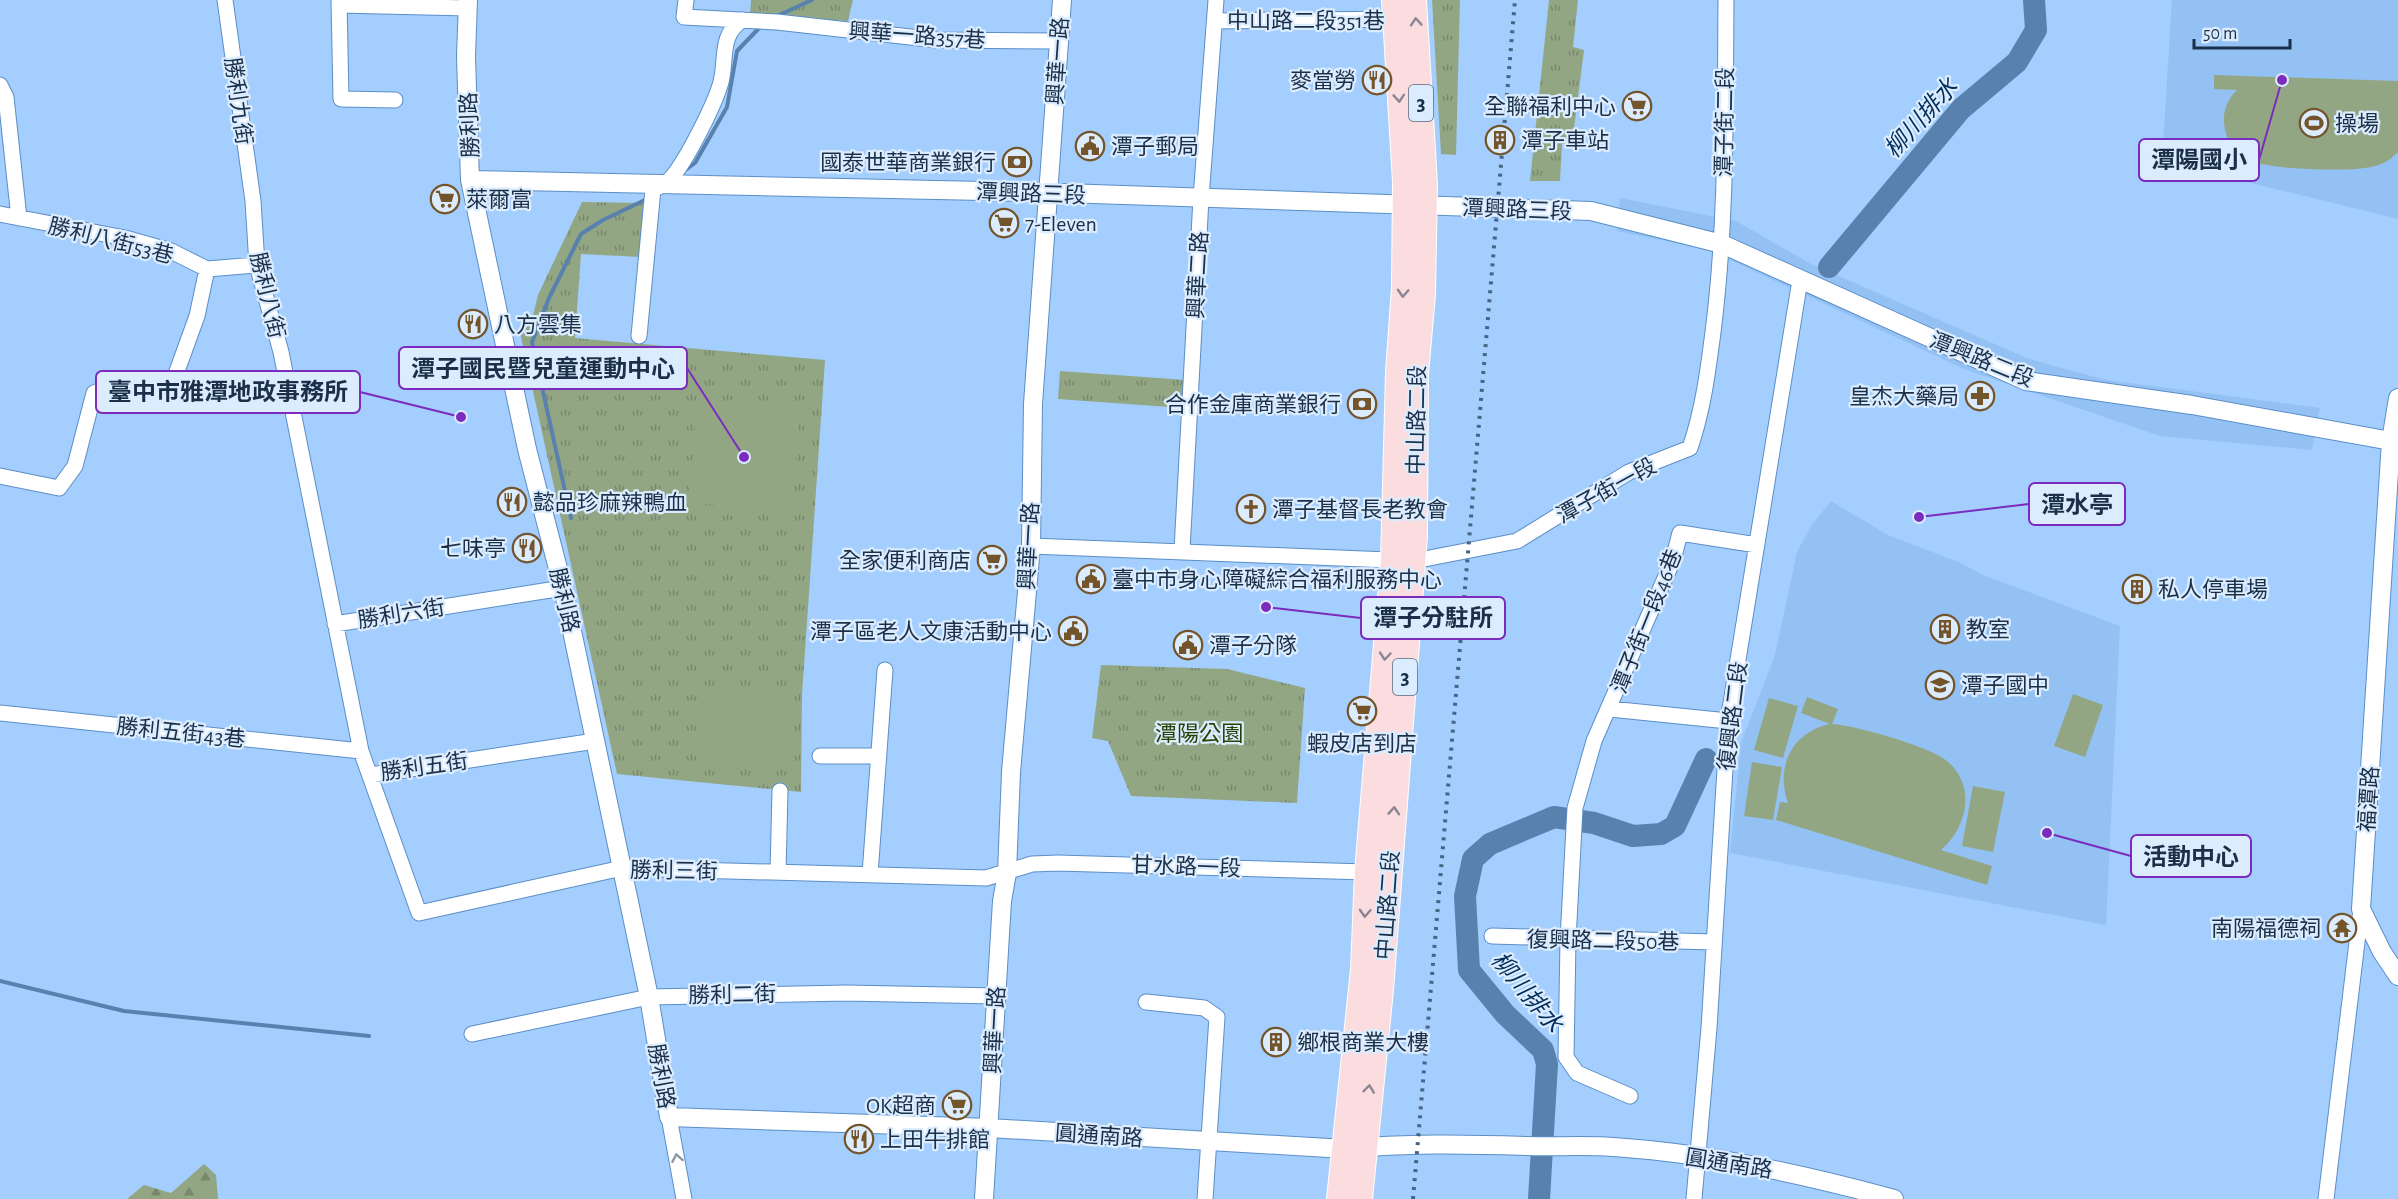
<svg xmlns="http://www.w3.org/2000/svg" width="2398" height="1199" font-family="'Alegreya Sans','Noto Sans TC',sans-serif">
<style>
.built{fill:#93c1f4}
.grass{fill:url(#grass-tufts)}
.forest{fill:url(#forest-firs)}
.pitch{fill:#93a684}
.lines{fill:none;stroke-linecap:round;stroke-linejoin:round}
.stream{stroke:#5981ae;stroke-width:4}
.river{stroke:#5981ae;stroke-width:22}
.minor-casing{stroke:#5b8ec7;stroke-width:17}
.tertiary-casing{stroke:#5b8ec7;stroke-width:20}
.primary-casing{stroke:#fff;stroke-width:26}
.minor{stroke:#fff;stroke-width:15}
.tertiary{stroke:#fff;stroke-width:18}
.primary{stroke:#fbdde0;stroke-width:24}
.rail{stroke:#486484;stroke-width:4;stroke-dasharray:3 6;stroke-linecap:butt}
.oneway{stroke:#8b8694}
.oneway2{stroke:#8d98a4}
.labels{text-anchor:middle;stroke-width:4.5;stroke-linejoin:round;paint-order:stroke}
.shield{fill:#dcecff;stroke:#55687f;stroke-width:1.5}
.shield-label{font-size:21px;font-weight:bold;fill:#1b3048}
.street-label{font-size:22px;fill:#1b3048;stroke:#dcecff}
.poi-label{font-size:22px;fill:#1b3048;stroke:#dcecff;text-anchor:start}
.park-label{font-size:22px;fill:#274206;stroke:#dcecff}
.water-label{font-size:24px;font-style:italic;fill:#002e59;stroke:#dcecff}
.leader{fill:none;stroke:#7b2cbf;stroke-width:2}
.callout-dot{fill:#7b2cbf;stroke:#dcecff;stroke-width:2}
.callout{fill:#dcecff;stroke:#7b2cbf;stroke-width:2}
.callout-label{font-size:24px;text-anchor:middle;font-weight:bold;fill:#1b3048}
</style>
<defs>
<pattern id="grass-tufts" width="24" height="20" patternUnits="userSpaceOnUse" patternTransform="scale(1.5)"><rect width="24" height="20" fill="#93a684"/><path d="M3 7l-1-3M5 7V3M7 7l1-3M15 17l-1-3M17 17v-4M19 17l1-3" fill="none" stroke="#77886e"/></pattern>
<pattern id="forest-firs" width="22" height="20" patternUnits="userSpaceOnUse" patternTransform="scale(1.5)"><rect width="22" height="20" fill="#93a684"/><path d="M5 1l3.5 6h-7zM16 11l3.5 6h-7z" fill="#77886e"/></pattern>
</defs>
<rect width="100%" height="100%" fill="#a3cefe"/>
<path class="built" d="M2172,0H2398V219L2162,161Z
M1620,198L1736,221L1811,264L2029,359L2106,380L2320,408L2312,450L2160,436L1964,369L1709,250L1617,231Z
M1831,501L1888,535L1961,563L1983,575L2120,626L2106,925L1730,853L1741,743L1775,655L1797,552L1811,526Z"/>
<path class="grass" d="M751,0H853L848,21L750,15Z
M1432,0H1460L1456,155L1441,154Z
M1549,0H1578L1573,47L1584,50L1572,144H1562L1560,181H1530Z
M582,202L643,203L641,257L581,254L575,338L825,360L802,695L801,792L617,774L520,332L531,324L538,295Z
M1060,371L1186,380L1183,408L1058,399Z
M1101,665L1227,669L1305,688L1297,803L1131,796L1108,741L1092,738Z"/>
<path class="forest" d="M204,1164L216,1175L218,1199H127L144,1185L171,1193Z"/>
<path class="pitch" d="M2214,75L2398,81V152C2390,160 2382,165 2371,167C2349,172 2261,170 2244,158C2232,150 2225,137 2224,123C2223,109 2228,99 2237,90L2214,89Z
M697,403L800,412L792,511L689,503Z
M701,692L793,696L790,766L698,762Z
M2073,694L2103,705L2085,757L2054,746Z
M1807,697L1838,709L1832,724C1854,725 1932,747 1947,761C1977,786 1967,828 1941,850L1992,866L1987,885L1776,820L1780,802L1788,803C1775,767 1792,732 1830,724L1801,713Z
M1769,698L1798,706L1783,758L1754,750Z
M1752,762L1782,767L1773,820L1744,816Z
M1973,786L2005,792L1993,852L1962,846Z"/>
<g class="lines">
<path class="stream" d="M775,17L812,0
M684,171L695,163L727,107L737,51L761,26
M571,518L532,342L549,298L581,234L603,220L647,199
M0,981L124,1011L369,1036"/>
<path class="river" d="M1829,267L1961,109L2017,62L2036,30L2034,0
M1539,1199L1547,1064L1543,1050L1505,1014L1469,970L1465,896L1473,859L1490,844L1554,817L1594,823L1633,836L1661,834L1675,826L1706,759"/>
<g class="minor-casing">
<path id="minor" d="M225,0L253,201L257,265L281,352L361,751L419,913L622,868L986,878L1032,864L1058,863L1367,872
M339,0L341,99L395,100
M686,0L684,17L777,22L937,40L1059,41
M339,5L468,8
M1215,21L1396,19
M0,85L6,97L19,218
M0,214L125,238L171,251L207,269L257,265
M639,336L653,189C657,188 662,186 666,183C682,171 715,104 721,82C727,58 719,36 742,20
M0,476L59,488L75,466L94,393L106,388L160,402L168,396L197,316L207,269
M1031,546L1414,561L1517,541L1629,472L1690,448C1703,410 1708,371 1713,332C1727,222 1725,111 1726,0
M1182,550L1201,198L1216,0
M335,624L563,588
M1610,709L1728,721
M0,713L361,751
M820,756H879
M371,775L595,741
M778,872L780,791
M870,874L885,670
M1492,936L1714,942
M1146,1002L1204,1008L1217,1017L1205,1199
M472,1034L649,997L846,993L997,996
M1630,1096L1577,1073L1566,1057L1568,940L1575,808L1594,741L1673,560L1680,533L1757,545
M669,1117L684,1199
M1694,1199L1709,1028L1728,721L1800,280
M2326,1199L2361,909"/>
</g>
<g class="tertiary-casing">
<path id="tertiary" d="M468,0L466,57L470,180L527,449L563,588L649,997L669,1117L989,1128L1345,1149C1405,1143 1466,1144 1527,1146C1555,1147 1584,1145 1613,1147C1708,1153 1803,1174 1894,1199
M470,180L1034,192L1591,211L1722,244L2026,381L2192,405L2391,441
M2398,398L2391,441L2361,909L2382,952L2398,976
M984,1199L1002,901L1007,873L1011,772L1031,546L1033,404L1062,0"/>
</g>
<g class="primary-casing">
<path id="primary" d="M1339,1199L1363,969L1367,872L1393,560L1398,372L1404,288L1405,182L1394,0
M1360,1199L1381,990L1415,536L1416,374L1423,294L1425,184L1414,0"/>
</g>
<use href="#minor" class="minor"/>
<use href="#tertiary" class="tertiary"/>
<use href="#primary" class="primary"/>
<path class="rail" d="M1413,1199L1515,0"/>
</g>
<defs><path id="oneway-chevron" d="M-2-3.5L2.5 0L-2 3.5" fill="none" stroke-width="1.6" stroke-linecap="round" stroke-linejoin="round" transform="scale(1.5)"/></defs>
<g class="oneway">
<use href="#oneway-chevron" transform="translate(1416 22) rotate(-94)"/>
<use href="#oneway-chevron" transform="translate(1399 98) rotate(86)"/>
<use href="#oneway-chevron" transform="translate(1403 293) rotate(93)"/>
<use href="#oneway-chevron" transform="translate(1385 656) rotate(95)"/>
<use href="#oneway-chevron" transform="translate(1394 811) rotate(-86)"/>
<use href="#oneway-chevron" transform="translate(1365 913) rotate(93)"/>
<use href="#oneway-chevron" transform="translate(1369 1089) rotate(-83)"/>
</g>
<use class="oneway2" href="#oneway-chevron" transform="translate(677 1158) rotate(-100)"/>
<defs>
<g id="restaurant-ring" transform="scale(1.5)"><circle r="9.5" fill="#dcecff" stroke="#74542a" stroke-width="1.5"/><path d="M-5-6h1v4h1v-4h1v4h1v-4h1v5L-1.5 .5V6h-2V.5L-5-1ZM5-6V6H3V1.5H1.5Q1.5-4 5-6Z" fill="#74542a"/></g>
<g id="supermarket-ring" transform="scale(1.5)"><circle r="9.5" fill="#dcecff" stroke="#74542a" stroke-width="1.5"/><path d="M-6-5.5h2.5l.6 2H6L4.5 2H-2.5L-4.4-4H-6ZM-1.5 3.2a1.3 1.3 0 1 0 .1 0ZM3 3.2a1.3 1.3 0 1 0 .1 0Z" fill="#74542a"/></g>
<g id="stadium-ring" transform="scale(1.5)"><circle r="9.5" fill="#dcecff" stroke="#74542a" stroke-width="1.5"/><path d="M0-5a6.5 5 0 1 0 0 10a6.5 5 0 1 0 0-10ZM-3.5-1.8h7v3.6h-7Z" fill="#74542a"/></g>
<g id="building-ring" transform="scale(1.5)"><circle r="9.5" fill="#dcecff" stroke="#74542a" stroke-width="1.5"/><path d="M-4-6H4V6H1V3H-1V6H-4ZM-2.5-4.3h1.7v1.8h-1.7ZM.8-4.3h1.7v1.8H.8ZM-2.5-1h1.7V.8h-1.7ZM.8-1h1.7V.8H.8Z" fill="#74542a"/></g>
<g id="civic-ring" transform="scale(1.5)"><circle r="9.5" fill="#dcecff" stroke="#74542a" stroke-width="1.5"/><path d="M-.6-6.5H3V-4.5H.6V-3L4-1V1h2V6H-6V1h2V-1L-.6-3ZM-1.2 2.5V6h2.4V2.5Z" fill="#74542a"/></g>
<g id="bank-ring" transform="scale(1.5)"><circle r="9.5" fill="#dcecff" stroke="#74542a" stroke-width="1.5"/><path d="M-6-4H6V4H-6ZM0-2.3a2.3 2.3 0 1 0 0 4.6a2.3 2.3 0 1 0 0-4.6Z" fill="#74542a"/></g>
<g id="pharmacy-ring" transform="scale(1.5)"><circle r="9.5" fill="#dcecff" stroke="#74542a" stroke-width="1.5"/><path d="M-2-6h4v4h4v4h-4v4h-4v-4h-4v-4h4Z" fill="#74542a"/></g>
<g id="church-ring" transform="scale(1.5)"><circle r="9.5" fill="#dcecff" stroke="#74542a" stroke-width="1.5"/><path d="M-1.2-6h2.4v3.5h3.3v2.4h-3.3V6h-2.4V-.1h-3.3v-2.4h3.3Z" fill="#74542a"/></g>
<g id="school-ring" transform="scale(1.5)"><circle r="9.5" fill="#dcecff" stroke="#74542a" stroke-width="1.5"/><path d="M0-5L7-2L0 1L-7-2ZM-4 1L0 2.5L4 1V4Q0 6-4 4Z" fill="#74542a"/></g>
<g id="temple-ring" transform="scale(1.5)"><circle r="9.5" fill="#dcecff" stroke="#74542a" stroke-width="1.5"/><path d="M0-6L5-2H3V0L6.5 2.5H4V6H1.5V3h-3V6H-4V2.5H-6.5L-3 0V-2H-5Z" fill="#74542a"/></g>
</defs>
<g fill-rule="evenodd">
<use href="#restaurant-ring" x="1377" y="80"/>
<use href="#supermarket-ring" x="1637" y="106"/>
<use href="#stadium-ring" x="2314" y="123"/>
<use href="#building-ring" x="1500" y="140"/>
<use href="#civic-ring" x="1090" y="146"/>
<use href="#bank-ring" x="1017" y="162"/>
<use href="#supermarket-ring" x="445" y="199"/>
<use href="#supermarket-ring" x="1004" y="223"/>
<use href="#restaurant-ring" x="473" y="324"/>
<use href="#pharmacy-ring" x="1980" y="396"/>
<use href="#bank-ring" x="1362" y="404"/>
<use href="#restaurant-ring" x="512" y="502"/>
<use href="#church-ring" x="1251" y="509"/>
<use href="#restaurant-ring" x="527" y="548"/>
<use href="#supermarket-ring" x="992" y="560"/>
<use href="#civic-ring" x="1091" y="579"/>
<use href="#building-ring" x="2137" y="589"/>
<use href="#building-ring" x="1945" y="629"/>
<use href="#civic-ring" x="1073" y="631"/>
<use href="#civic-ring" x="1188" y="645"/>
<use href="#school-ring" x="1940" y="685"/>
<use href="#supermarket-ring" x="1362" y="711"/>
<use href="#temple-ring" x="2342" y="928"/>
<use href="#building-ring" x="1276" y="1042"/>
<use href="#supermarket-ring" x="957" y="1105"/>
<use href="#restaurant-ring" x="859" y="1139"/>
</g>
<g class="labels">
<g class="shield">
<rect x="1409" y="85" width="24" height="36" rx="4.5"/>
<rect x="1393" y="659" width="24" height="36" rx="4.5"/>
</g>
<g class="shield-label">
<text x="1421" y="110">3</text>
<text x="1405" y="684">3</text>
</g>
<g class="street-label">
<text x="1306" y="28">中山路二段351巷</text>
<text transform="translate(917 35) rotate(4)" y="8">興華一路357巷</text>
<text transform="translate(1057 61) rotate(-86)" y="8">興華一路</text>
<text transform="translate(239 101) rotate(82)" y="8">勝利九街</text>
<text transform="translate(1724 122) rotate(-89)" y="8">潭子街二段</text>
<text transform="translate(469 125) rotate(-92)" y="8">勝利路</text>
<text transform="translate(1031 193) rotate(2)" y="8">潭興路三段</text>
<text transform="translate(1517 209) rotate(2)" y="8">潭興路三段</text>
<text transform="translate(111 240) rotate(14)" y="8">勝利八街53巷</text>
<text transform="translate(1197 275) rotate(-87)" y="8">興華二路</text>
<text transform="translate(268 295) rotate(77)" y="8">勝利八街</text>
<text transform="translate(1982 359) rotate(22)" y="8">潭興路二段</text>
<text transform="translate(1416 420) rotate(-89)" y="8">中山路二段</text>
<text transform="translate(1606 490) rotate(-29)" y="8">潭子街一段</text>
<text transform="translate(1028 546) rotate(-87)" y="8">興華一路</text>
<text transform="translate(565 600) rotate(77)" y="8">勝利路</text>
<text transform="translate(401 613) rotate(-9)" y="8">勝利六街</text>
<text transform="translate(1646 621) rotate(-68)" y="8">潭子街一段46巷</text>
<text transform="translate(1732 716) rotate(-83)" y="8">復興路二段</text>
<text transform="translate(181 732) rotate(6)" y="8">勝利五街43巷</text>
<text transform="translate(424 766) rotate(-8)" y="8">勝利五街</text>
<text transform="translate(2368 799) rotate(-86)" y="8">福潭路</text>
<text transform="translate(1186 866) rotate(2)" y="8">甘水路一段</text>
<text transform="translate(674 870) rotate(1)" y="8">勝利三街</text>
<text transform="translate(1387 905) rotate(-86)" y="8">中山路二段</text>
<text transform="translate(1603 940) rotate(1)" y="8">復興路二段50巷</text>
<text transform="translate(732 994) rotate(-1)" y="8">勝利二街</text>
<text transform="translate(994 1030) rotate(-87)" y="8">興華一路</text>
<text transform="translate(662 1076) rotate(80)" y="8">勝利路</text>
<text transform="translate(1099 1135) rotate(4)" y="8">圓通南路</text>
<text transform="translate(1729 1163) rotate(9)" y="8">圓通南路</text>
</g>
<g class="poi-label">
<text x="1356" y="88" text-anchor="end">麥當勞</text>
<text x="1616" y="114" text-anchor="end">全聯福利中心</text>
<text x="2335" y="131">操場</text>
<text x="1521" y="148">潭子車站</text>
<text x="1111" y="154">潭子郵局</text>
<text x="996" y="170" text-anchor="end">國泰世華商業銀行</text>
<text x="466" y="207">萊爾富</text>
<text x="1025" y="231">7-Eleven</text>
<text x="494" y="332">八方雲集</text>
<text x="1959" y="404" text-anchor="end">皇杰大藥局</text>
<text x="1341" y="412" text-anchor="end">合作金庫商業銀行</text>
<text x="533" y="510">懿品珍麻辣鴨血</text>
<text x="1272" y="517">潭子基督長老教會</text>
<text x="506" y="556" text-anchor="end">七味亭</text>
<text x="971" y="568" text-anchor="end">全家便利商店</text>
<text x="1112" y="587">臺中市身心障礙綜合福利服務中心</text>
<text x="2158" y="597">私人停車場</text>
<text x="1966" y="637">教室</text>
<text x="1052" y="639" text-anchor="end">潭子區老人文康活動中心</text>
<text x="1209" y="653">潭子分隊</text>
<text x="1961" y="693">潭子國中</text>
<text x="1362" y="751" text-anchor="middle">蝦皮店到店</text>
<text x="2321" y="936" text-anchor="end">南陽福德祠</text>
<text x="1297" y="1050">鄉根商業大樓</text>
<text x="936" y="1113" text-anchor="end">OK超商</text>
<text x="880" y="1147">上田牛排館</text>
</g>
<g class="park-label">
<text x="1199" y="741">潭陽公園</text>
</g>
<g class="water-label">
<text transform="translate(1921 118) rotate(-48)" y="8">柳川排水</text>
<text transform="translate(1527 992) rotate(50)" y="8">柳川排水</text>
</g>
</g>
<path class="leader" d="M2282 80L2259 160M744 457L687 368M461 417L360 392M1919 517L2029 504M1266 607L1361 618M2047 833L2131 856"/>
<g class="callout-dot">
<circle cx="2282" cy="80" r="6"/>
<circle cx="744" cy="457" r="6"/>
<circle cx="461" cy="417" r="6"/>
<circle cx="1919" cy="517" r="6"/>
<circle cx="1266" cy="607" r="6"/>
<circle cx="2047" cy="833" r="6"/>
</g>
<g class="callout">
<rect x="2139" y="139" width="120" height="42" rx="6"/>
<rect x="399" y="347" width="288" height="42" rx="6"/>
<rect x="96" y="371" width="264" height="42" rx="6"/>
<rect x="2029" y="483" width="96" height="42" rx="6"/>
<rect x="1361" y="597" width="144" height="42" rx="6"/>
<rect x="2131" y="835" width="120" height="42" rx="6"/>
</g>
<g class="callout-label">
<text x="2199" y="168">潭陽國小</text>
<text x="543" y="377">潭子國民暨兒童運動中心</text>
<text x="228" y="400">臺中市雅潭地政事務所</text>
<text x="2077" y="513">潭水亭</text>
<text x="1433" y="626">潭子分駐所</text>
<text x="2191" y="865">活動中心</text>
</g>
<path d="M2194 39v9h96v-9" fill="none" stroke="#1b3048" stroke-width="3"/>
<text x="2203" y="39" font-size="18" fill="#1b3048" stroke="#dcecff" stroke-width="4.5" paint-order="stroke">50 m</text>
</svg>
